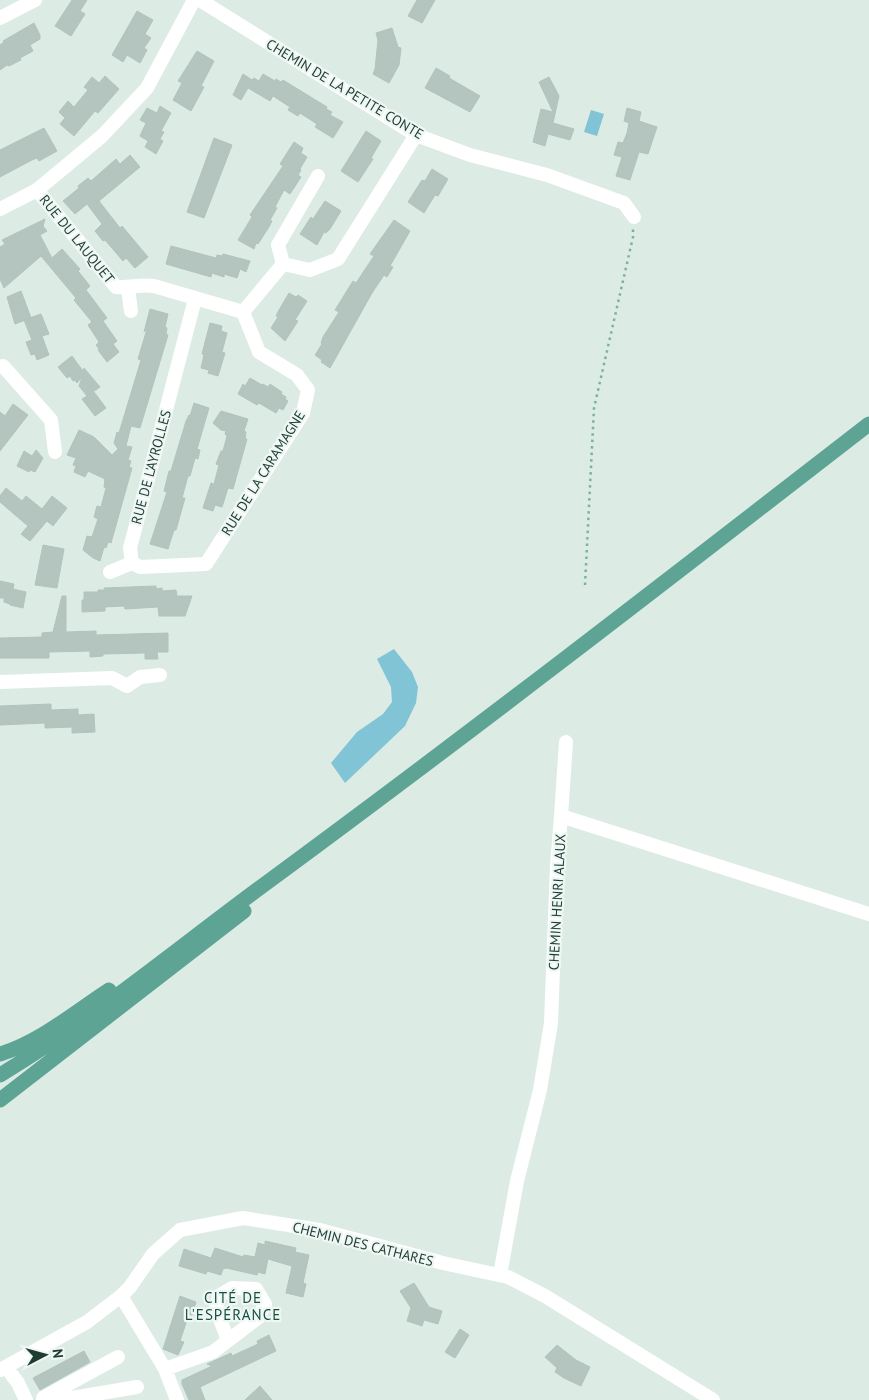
<svg xmlns="http://www.w3.org/2000/svg" width="869" height="1400" font-family="'PT Sans',sans-serif">
<style>
.water{fill:#80c4d5}
.building{fill:#b3c5be;stroke:#b0c4bd}
.lines{fill:none;stroke-linecap:round;stroke-linejoin:round}
.path{stroke:#7bb1a2;stroke-width:2.5;stroke-dasharray:2.5 4;stroke-linecap:butt}
.minor{stroke:#fff;stroke-width:14}
.major{stroke:#5ea495;stroke-width:15}
.labels{text-anchor:middle;stroke-width:4.5;stroke-linejoin:round;paint-order:stroke}
.street-label{font-size:14px;fill:#1e3b34;stroke:#eef7f3}
.neighbourhood-label{font-size:15px;letter-spacing:1px;fill:#194e43;stroke:#eef7f3}
</style>
<rect width="100%" height="100%" fill="#ddebe5"/>
<path class="water" d="M591,110L604,114L597,136L584,132Z
M394,649L412,672L418,687L416,703L405,726L345,783L331,763L357,732L383,714L392,702L391,687L377,659Z"/>
<path class="building" d="M72,0H87L80,11L85,14L71,36L55,26Z
M417,0H435L422,23L408,16Z
M137,11L153,20L145,34L151,38L144,48L147,50L140,63L127,55L123,62L112,55Z
M34,23L40,35V39L30,45L33,51L20,58L21,60L9,66L7,65L0,70V45L4,42L3,41Z
M392,28L398,47L401,48L399,65L389,83L373,74L375,69L378,40L376,33Z
M197,51L214,61L201,86L204,87L191,111L173,100L182,83L178,81Z
M436,68L450,76L449,78L480,96L470,112L425,88Z
M243,74L252,80L254,78L259,81L263,74L275,81L276,79L281,82L283,80L327,107L326,109L332,112L330,115L343,122L333,138L315,127L317,124L300,113L298,116L288,110L290,107L273,96L270,101L248,88L241,100L233,95Z
M105,76L119,89L98,113L95,111L74,136L60,124L65,118L59,112L68,101L74,107L88,90L84,87L92,77L99,83Z
M549,77L559,96L553,123L574,129L570,140L548,134L545,146L533,142L541,109L553,112L539,82Z
M160,106L171,113L161,131L164,132L160,139L163,141L156,154L145,147L148,141L140,136L146,123L140,120L147,108L157,113Z
M627,108L641,112L639,121L657,127L648,154L639,152L630,180L616,176L622,157L614,155L618,142L623,143L627,133L629,123L624,121Z
M44,128L57,151L39,161L37,158L32,160L0,177V150Z
M366,131L381,141L371,158L373,159L358,182L341,171Z
M214,138L232,145L204,218L187,212Z
M294,142L303,148L301,153L307,157L300,169L301,170L298,175L301,177L290,194L284,190L275,207L277,208L270,220L272,221L269,227L258,244L256,243L254,249L238,240L252,217L250,215L283,166L280,164Z
M130,155L140,167L99,201L120,228L122,226L148,257L135,268L126,258L123,261L105,240L103,241L95,231L102,224L87,204L75,214L63,201L79,188L78,186L88,178L91,181L116,159L120,164Z
M432,169L448,179L438,196L435,195L424,213L408,202L422,180L425,181Z
M325,201L341,211L330,229L326,233L324,232L317,245L300,234L311,217L313,219Z
M45,219L43,226L47,231L40,235L52,258L62,249L80,269L78,271L90,286L86,290L107,318L103,321L117,341L113,344L119,352L107,362L98,350L99,349L96,345L99,342L88,325L92,322L74,300L76,298L41,256L4,288L0,279V247L5,244L2,240Z
M394,220L410,231L390,266L393,267L387,277L384,275L372,293L330,368L321,362L322,360L315,355L322,344L321,343L323,337L339,312L335,310L353,281L356,283L374,256L370,254Z
M171,246L216,258L217,255L222,256L223,254L250,261L246,272L240,269L237,278L224,274V277L212,273L211,277L166,264Z
M21,291L31,318L15,324L7,297Z
M289,293L296,297L298,295L307,301L295,320L298,321L285,341L271,328L278,317L276,316L279,310Z
M150,309L168,314L165,327L167,328L166,334L168,335L140,428L131,426L126,446L132,447L128,460L131,461L129,467L132,468L111,543L108,542L106,548L104,547L100,561L93,558L83,550L87,536L92,537L98,519L94,517L97,506L101,507L106,488L104,487L105,479L88,471L85,477L74,472L76,466L73,465L76,458L67,455L79,430L94,437L112,455L118,449L114,443L117,432L119,433L141,360L138,359L147,329L144,332Z
M41,314L49,334L42,336L49,355L37,360L35,354L31,355L26,342L32,340L24,320Z
M210,323L222,326L221,331L227,333L222,352L225,353L218,376L208,373L209,370L201,368L204,355L202,354Z
M72,356L83,371L84,368L100,387L87,396L79,386L82,377L77,383L75,380L73,381L70,376L67,378L58,367Z
M250,378L262,385L263,384L268,387L270,384L282,392L281,394L286,397L285,399L288,401L283,410L279,408L276,413L259,403L257,405L238,394L243,384L245,386Z
M94,392L106,408L95,416L82,399Z
M194,403L209,408L197,449L200,450L198,459L195,458L190,476H188L182,498H185L176,530H174L168,549L150,544L167,492L164,491L169,471H171L186,421L189,415L190,416Z
M13,404L28,415L0,451V412L5,416Z
M221,411L248,419L244,431L246,432L245,439H247L233,489L228,488L222,507L215,505L213,511L203,508L211,483L214,484L219,465L216,464L221,451H223L227,436L225,434L226,431L221,430L213,423Z
M36,450L43,458L35,472L30,470L29,472L17,466L24,451L32,456Z
M6,488L22,501L26,496L42,509L52,496L67,508L53,526L47,521L30,541L21,534L28,526L0,502V496Z
M43,545L64,549L57,588L35,585Z
M0,581L14,584L13,589L26,592L23,608L10,605V604L4,602V598H0Z
M156,586V589L162,588V591L176,590L177,596H192L185,616H159L158,607L125,609L124,606L105,607V611L82,612V600H84V592H98V590H105L104,588Z
M62,596H66V632L96,631V635L168,633V652H157L158,659H145V653L103,654V656L90,657V651L49,652V658H0V638L42,637V633L53,632Z
M51,704V710L78,709V715L94,714L95,732L72,733V727L45,728V723L0,725V706Z
M265,1241L296,1248L295,1252L309,1255L303,1283L306,1284L303,1297L286,1293L292,1266L278,1262L268,1259L265,1274L258,1272L257,1275L226,1268L223,1269L221,1275L207,1271L206,1274L179,1266L184,1249L211,1258L215,1248L243,1257L244,1255L255,1257L258,1243L265,1245Z
M414,1283L429,1307L442,1311L438,1324L424,1320L422,1326L407,1321L411,1308L400,1291Z
M180,1296L196,1302L192,1315L189,1314L180,1341L184,1342L178,1355L163,1349Z
M460,1329L469,1335L455,1358L445,1352Z
M269,1335L276,1351L200,1387L205,1400H189L182,1384V1380L212,1366L207,1364L231,1353L232,1356L258,1344L257,1341Z
M557,1345L576,1360L590,1367L581,1386L564,1378L555,1372L557,1368L545,1357Z
M84,1351L90,1362L40,1390L33,1378Z
M260,1386L272,1400H245Z"/>
<g class="lines">
<path class="path" d="M585,585L594,408L633,237V228"/>
<path class="minor" d="M200,0L416,135L470,155L547,175L624,203L634,217
M0,18L35,0
M37,190L116,287C130,288 141,284 154,286L243,312
M0,209L37,190L102,136L147,88L194,0
M283,264L278,245L318,176
M128,288L131,311
M195,299L130,548L132,563L140,567L206,564L303,413L308,390L297,375L259,352L243,312L283,264L310,270L338,259L416,135
M3,366L51,420L55,452
M110,572L132,563
M0,682L112,678L127,686L140,677L160,675
M561,816L566,742
M500,1275L517,1181L540,1090L551,1023L557,865L561,816L869,914
M121,1296L165,1369L177,1400
M6,1367L18,1383L26,1400
M165,1369L213,1352L259,1317L265,1304L256,1289L232,1288L219,1296L216,1309L228,1340
M0,1370L87,1322L121,1296L130,1287L153,1254L180,1230L243,1218L320,1230L443,1263L508,1277L545,1296L713,1400
M46,1397L60,1400L137,1387
M43,1398L118,1357"/>
<path class="major" d="M0,1054C40,1042 75,1012 109,990
M0,1075C93,1019 178,948 265,884C469,734 669,579 869,424
M0,1100L244,911"/>
</g>
<g class="labels">
<g class="street-label">
<text transform="translate(345 89) rotate(31)" y="5">CHEMIN DE LA PETITE CONTE</text>
<text transform="translate(77 239) rotate(51)" y="5">RUE DU LAUQUET</text>
<text transform="translate(151 467) rotate(-75)" y="5">RUE DE L'AYROLLES</text>
<text transform="translate(263 473) rotate(-58)" y="5">RUE DE LA CARAMAGNE</text>
<text transform="translate(557 902) rotate(-87)" y="5">CHEMIN HENRI ALAUX</text>
<text transform="translate(363 1244) rotate(14)" y="5">CHEMIN DES CATHARES</text>
</g>
<g class="neighbourhood-label">
<text x="233" y="1303">CITÉ DE<tspan x="233" dy="17">L'ESPÉRANCE</tspan></text>
</g>
</g>
<g transform="translate(45 1355) rotate(84)" stroke="#eef7f3" stroke-width="4" paint-order="stroke">
<path d="M0-4L9 19L0 12L-9 19Z" fill="#1e3b34"/>
<text y="-8" font-size="14" font-weight="bold" text-anchor="middle" fill="#1e3b34">N</text>
</g>
</svg>
